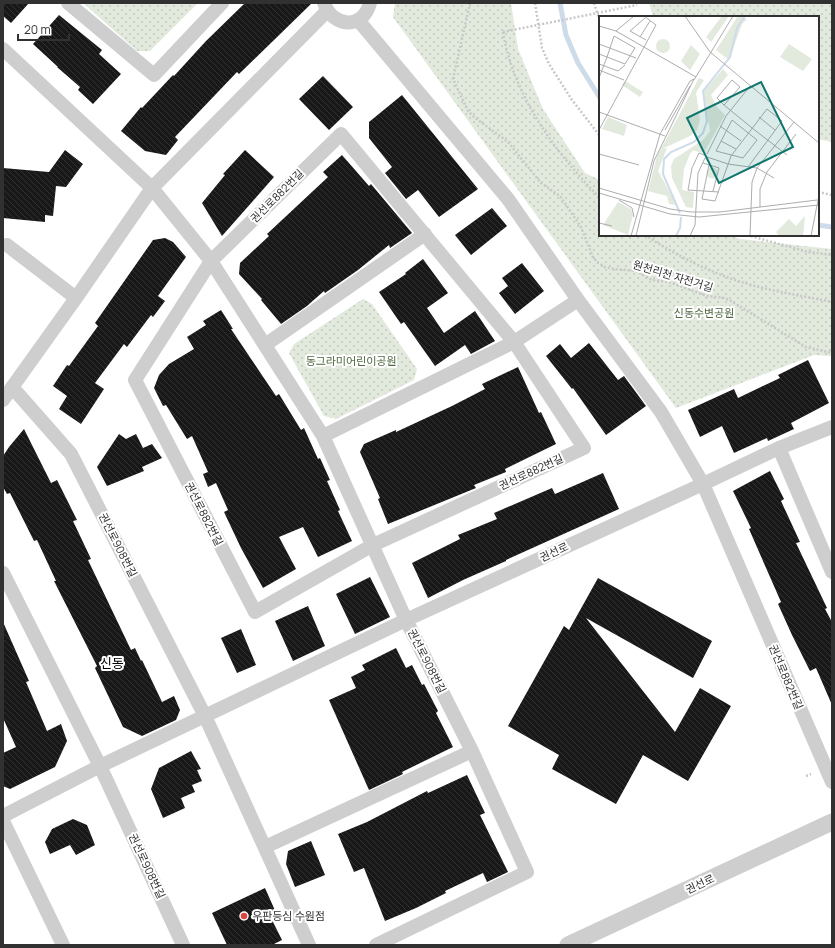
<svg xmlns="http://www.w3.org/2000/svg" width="835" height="948" font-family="Manrope,'Noto Sans KR',sans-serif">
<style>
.park{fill:url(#park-dots)}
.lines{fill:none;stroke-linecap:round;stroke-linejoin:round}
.stream{stroke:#cedcea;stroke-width:5}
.building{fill:url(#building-back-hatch)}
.path{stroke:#c8c8c8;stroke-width:2.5;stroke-dasharray:2 2;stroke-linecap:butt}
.minor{stroke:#cecece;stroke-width:14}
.tertiary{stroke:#cecece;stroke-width:17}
.path-bridge{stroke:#c8c8c8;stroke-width:2.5;stroke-dasharray:2 2;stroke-linecap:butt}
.poi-dot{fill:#d94742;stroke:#fff;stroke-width:1.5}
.labels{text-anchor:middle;stroke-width:4;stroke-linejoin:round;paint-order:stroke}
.street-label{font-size:11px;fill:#313131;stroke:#fff}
.park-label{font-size:11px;fill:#506a41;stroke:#fff}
.poi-label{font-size:11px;fill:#313131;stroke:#fff;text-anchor:start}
.quarter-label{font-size:13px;fill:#000;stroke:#fff}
.inset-river{fill:none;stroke:#cedcea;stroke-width:2}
.inset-road{fill:none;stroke:#adadad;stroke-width:1}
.view{fill:#0f766e;fill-opacity:0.15;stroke:#0f766e;stroke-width:2}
.inset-edge{fill:none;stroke:#313131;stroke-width:2}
</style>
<defs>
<pattern id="park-dots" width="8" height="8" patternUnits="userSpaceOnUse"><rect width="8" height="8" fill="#e2e9dd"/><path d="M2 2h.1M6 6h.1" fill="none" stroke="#c2c8be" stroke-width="1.8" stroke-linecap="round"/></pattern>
<pattern id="building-back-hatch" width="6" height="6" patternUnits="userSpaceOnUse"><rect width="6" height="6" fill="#181818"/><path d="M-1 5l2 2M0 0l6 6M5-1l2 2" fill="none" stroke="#313131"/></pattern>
</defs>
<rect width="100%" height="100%" fill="#fff"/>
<path class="park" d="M83,3H198L150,51H137Z
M395,3H511L518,49L543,109L585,173L600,180V235H729L740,239L832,249V356L814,355L676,408L393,17Z
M649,3H832V142L818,139V17H653Z
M363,299L372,304L417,369L414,380L336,419L324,416L289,353L294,344Z"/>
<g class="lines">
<path class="stream" d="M560,3L566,35L578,63L600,98
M818,225L832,227"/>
</g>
<path class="building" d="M3,3H29L11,23L3,16Z
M245,3H312L239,74L237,72L175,137L178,140L166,155L145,151L121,131L141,107L142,108L173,75L174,76L206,41Z
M59,15L102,50L99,54L121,74L93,104L78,90L80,87L57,67H58L33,44Z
M323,76L353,107L329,130L299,99Z
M402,95L478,189L439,217L418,190L406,199L385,173L392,167L369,138V122Z
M65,150L83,164L66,187L56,186L53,216L45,215V222L3,218V168L49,172Z
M245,150L274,177L222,236L202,203L225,175L223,174Z
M342,155L369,186L371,184L412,233L390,248L389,245L358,270L325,293L324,291L307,306L281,324L261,300L262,299L239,274L240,263L269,236L267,234L328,177L323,172Z
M492,208L507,226L471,255L455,235Z
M165,238L173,242L186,257L158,296L165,301L153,317L151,315L127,347L124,344L95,383L104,389L81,424L59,409L67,396L53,386L67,365L69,366L98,326L95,323L153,240Z
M423,259L448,293L427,308L444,333L475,311L495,341L471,354L465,345L435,366L404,322L401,324L379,292L406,274L405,273Z
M522,263L544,291L515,314L499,293L508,286L502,278Z
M221,310L233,329H231L276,396L279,394L301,430L304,428L318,459L320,458L330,480L327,481L340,510L338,511L352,541L318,557L303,527L279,537L296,569L263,588L241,548L224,512L228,510L216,483L208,487L203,474L208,472L192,436L187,439L166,405L163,406L154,388L159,375L169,364L194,349L187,337L206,325L203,321Z
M589,343L618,380L624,376L646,406L606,435L573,388L572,389L546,356L560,344L571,358Z
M808,360L829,403L791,423L794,429L768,441L767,438L734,453L722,426L700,437L688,410L734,389L738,398L780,378L778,375Z
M518,367L539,413L541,412L556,444L505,469L506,472L474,485L476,488L388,524L378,499L380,498L360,452L364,444L396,430V432L452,406L485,389L482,384Z
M24,429L51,483L57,480L77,520L73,521L91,559L88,560L131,650L135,648L141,661L142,660L162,702L174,696L180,710L176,720L142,736L123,727L95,668L97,666L54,581H56L37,540L34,541L10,493L7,494L3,487V456L9,447Z
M119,434L126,439L136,434L143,448L152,444L162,458L142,467L144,471L107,486L97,467Z
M770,471L784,499L781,501L800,542L796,543L827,608L825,609L832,622V705L816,668L810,671L792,635L778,604L781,602L749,529L751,528L733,491Z
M603,473L619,509L506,560V561L463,580L428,598L412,563L460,539L458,535L497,519L494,513L552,488L555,494Z
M370,577L390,617L355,634L336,594Z
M598,578L712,641L693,678L586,618L675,732L700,688L731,706L688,781L643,755L616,804L552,769L559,755L508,726L564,626L569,630Z
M308,606L325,646L293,661L275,621Z
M3,622L29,681L26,682L47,731L61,724L67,741L55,767L10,789L3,786V753L16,747L3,718Z
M241,629L256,665L237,673L221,638Z
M396,648L406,668L412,665L422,685L424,684L438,711L436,713L453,747L402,772L403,774L369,790L329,700L356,688L351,677L365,670L362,665Z
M191,751L201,769L197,770L202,781L192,785L195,792L181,798L185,808L163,818L151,789L159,768Z
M467,775L485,813L480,815L508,872L487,882L483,873L445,891L446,893L416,908L385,921L364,868L354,872L338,834L367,822L427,791L428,793Z
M73,819L87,825L95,845L76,855L70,845L50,854L45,842L52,829Z
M311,841L325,875L295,887L286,864L288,851Z
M265,888L277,915L271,918L282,940L272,945H227L212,913Z"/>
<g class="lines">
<path class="path" d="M470,3L453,79L468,111L474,117L508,142L541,183L560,196L581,227L593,257L598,263L605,267L614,269L636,271L652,280L669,282L707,296L725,298L731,301L806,347L832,353
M535,3L542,48L549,64L572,100L600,136
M594,3L600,22
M503,32C514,97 555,152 600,198
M818,192L832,195
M645,235C680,258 719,277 759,287C783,293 808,297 832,302
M747,235L808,252L832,255
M806,776L811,774"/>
<path class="minor" d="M68,3L154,75L222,3
M324,3C333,28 363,30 370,3
M358,20L508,199L578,300L661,412L703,484L832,782
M3,49L152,188L211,261L323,436L406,620L472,751L527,872L376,945
M341,134L514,342L584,448L373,545L255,612L135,380L211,261Z
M7,245L76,298
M265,345L425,234
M12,387L71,454L205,716L309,945
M3,400L76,298L152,188L327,11
M323,436L514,342L578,300
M779,448L832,572
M3,573L100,766L183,945
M3,816L100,766L406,620L703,484L779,448L832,427
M3,821L63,945
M265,847L472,751"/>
<path class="tertiary" d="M568,945L832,822"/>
<path class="path-bridge" d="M503,32L637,5"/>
</g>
<circle class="poi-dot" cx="244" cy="916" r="4"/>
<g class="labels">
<g class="street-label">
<text transform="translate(277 196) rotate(-45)" y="4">권선로882번길</text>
<text transform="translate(673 276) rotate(17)" y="4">원천리천 자전거길</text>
<text transform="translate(531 472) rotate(-25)" y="4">권선로882번길</text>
<text transform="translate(204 514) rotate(63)" y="4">권선로882번길</text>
<text transform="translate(118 545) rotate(63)" y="4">권선로908번길</text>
<text transform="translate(554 552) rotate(-25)" y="4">권선로</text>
<text transform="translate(427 661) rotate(63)" y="4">권선로908번길</text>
<text transform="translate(786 677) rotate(67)" y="4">권선로882번길</text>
<text transform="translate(147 866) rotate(65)" y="4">권선로908번길</text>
<text transform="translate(700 884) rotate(-25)" y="4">권선로</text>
</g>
<g class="park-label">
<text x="704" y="317">신동수변공원</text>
<text x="351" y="365">동그라미어린이공원</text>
</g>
<g class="poi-label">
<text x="252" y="920">우판등심 수원점</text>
</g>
<g class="quarter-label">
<text x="112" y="668">신동</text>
</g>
</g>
<g transform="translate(599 16)">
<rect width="220" height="220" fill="#fff"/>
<path d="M123,0H130L112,26L107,21ZM139,0L148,3L143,8L130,44L117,34ZM190,28L213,43L204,55L181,41ZM124,53L129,59L112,79L117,90L126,99L106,135L102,137L94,134L91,138L85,153L83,174L95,176L94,192L87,191L73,162L72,150L75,143L104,124L111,115L104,76ZM100,62L105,64L97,77L101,104L98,114L91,120L63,133L68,132L59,155L78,189L70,188L68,180L49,175L58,140ZM26,65L44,76L41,81L23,69ZM9,101L28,109L25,120L3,113ZM107.5 157a5.5 5.5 0 1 1 11 0a5.5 5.5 0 1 1-11 0ZM19,186L32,193L34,199L29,219L4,209ZM206,200L204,220H180L177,216L190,203L197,210Z" fill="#e2e9dd"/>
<path d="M57 30a7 7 0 1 1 14 0a7 7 0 1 1-14 0ZM92,29L101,38L91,54L82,45Z" fill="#e2e9dd"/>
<path class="inset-river" d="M81,197L64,158L65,143L72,136L95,126L104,117L108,105L104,75L131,41L138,12L146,0M77,220L81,212L82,201"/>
<path class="inset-road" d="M86,0L111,36L220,127M46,2L31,15L47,24M0,10L17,15L97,61M17,15L35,0M41,21L51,5M0,28L37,42M0,38L8,41L26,48L36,32L15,20L8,41L0,62M0,48L19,55L26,49M0,54L25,64M95,64L134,0M125,89L141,71L133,64L118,82L125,89L153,112L188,139M0,96L66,120M160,101L176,114M133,104L158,124L144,142L117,135ZM121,110L142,125M0,114L57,9L45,0M66,114L91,70M122,125L137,133M0,138L40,149M108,138L127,100L151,70M105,139L100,137L93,152L89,174L120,176M108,141L129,148L158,152L175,162M104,147L120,152L114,175M110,149L103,183L116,185L132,140L168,93L183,105L149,151M0,172L71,193L92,196H121L218,184M0,177L71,198L100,201L220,189M20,184L33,192L35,201M161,191V173L168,156L197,118M0,207L13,210M32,220L61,118L91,65L95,63M37,220L55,145L95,63M91,220L96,209L99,157L106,142M151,220L153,166L158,152L195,106M212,220L220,179"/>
<path class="view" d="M162,66L194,131L120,167L88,102Z"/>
<rect width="220" height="220" class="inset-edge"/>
</g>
<rect width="835" height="948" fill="none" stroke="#313131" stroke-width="8"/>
<path d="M18 34v6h51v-6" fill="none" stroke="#313131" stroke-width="2"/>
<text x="24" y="34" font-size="12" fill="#313131" stroke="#ffffff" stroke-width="3" paint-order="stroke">20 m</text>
</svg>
